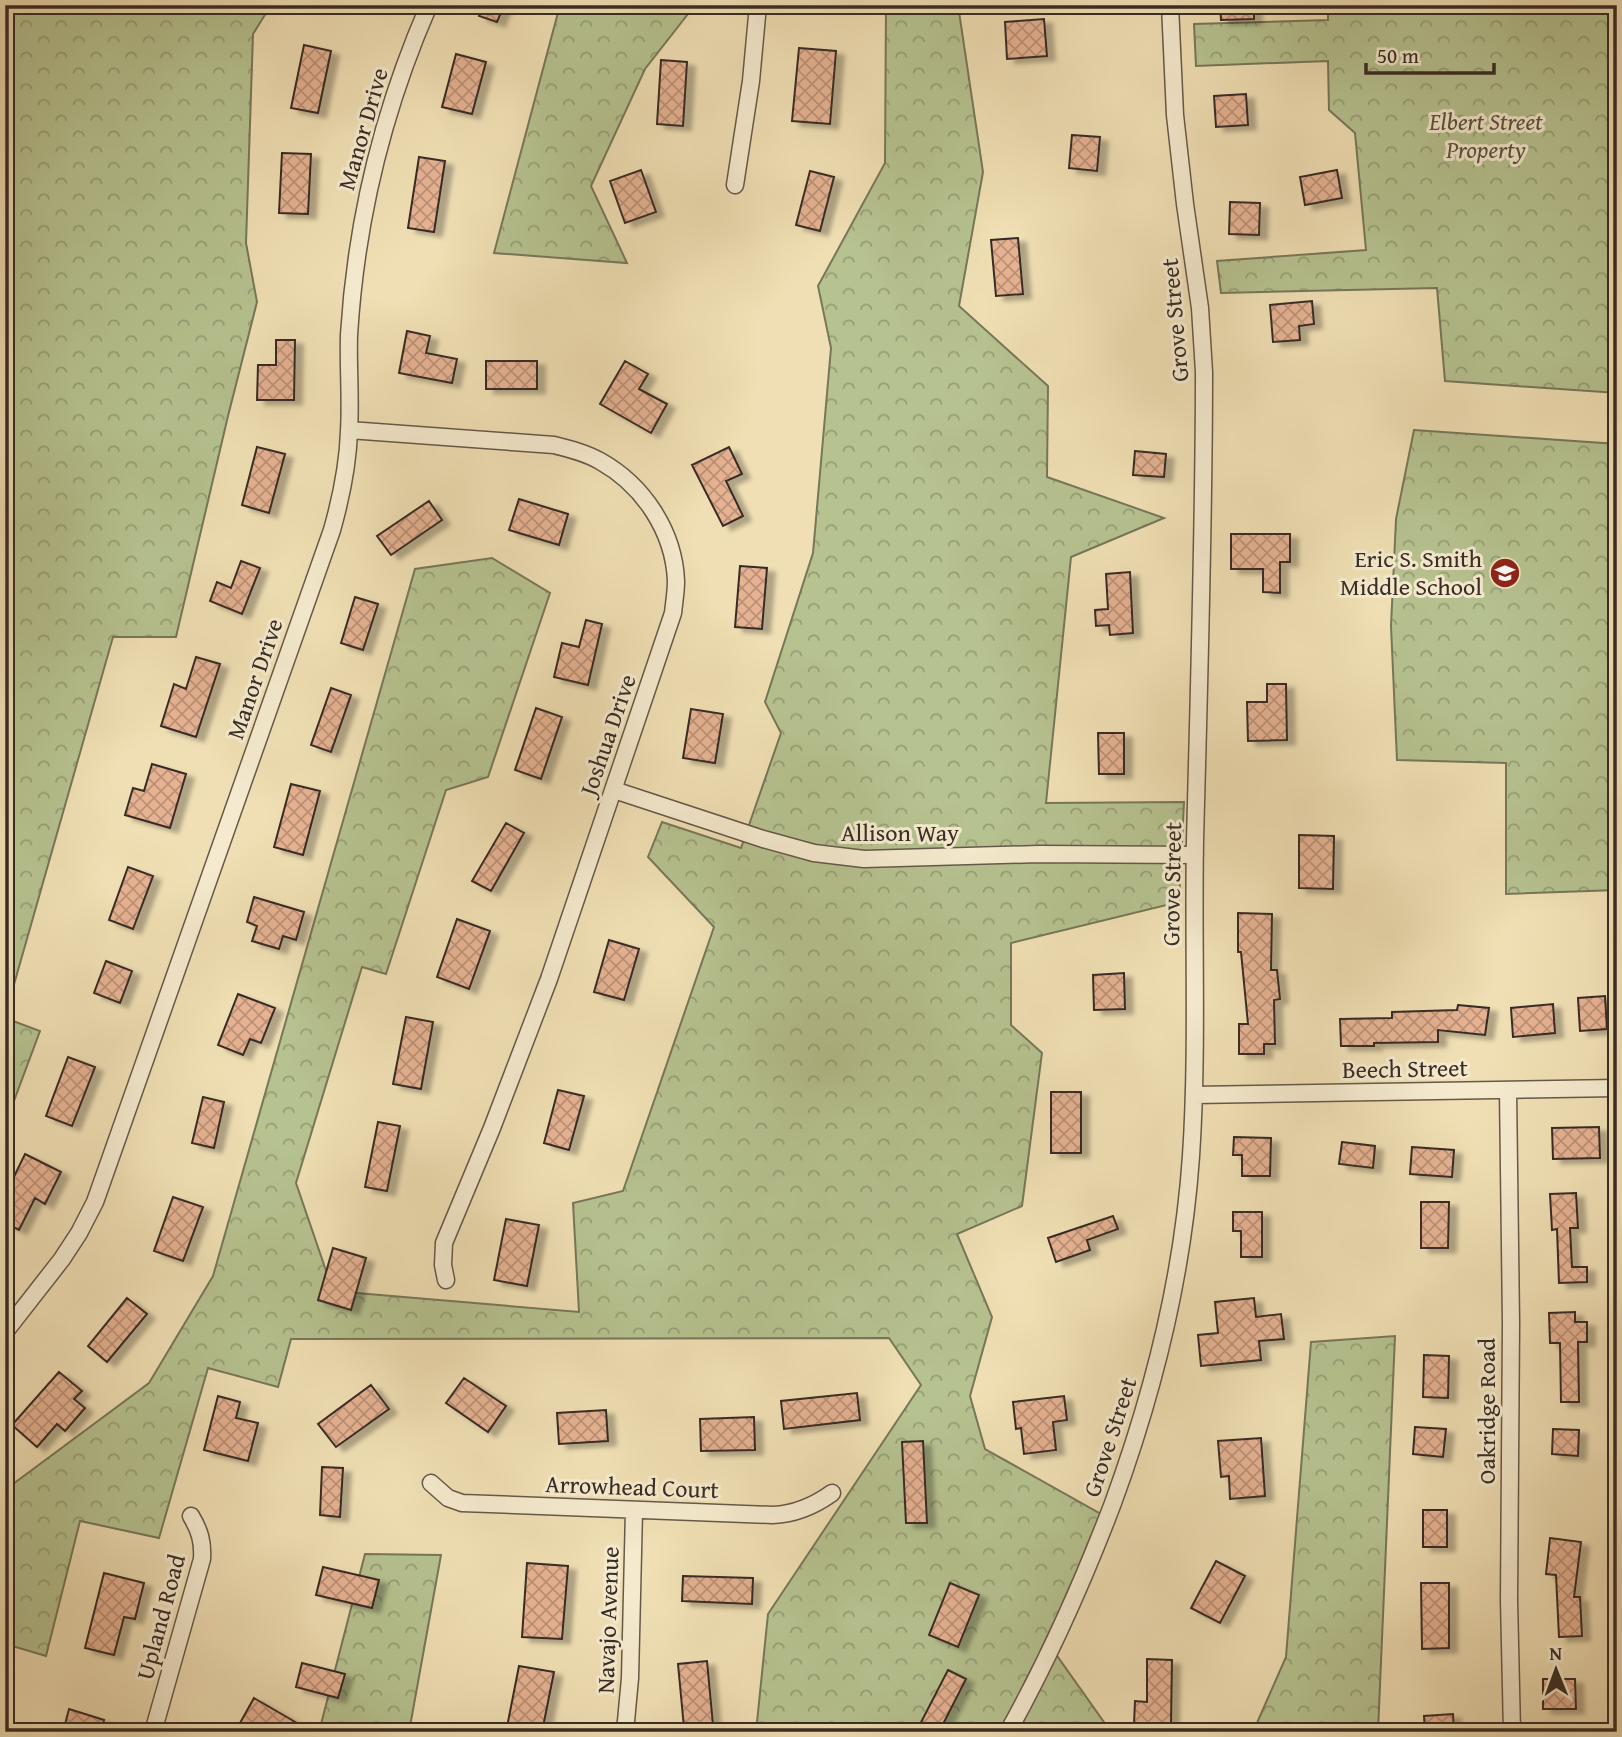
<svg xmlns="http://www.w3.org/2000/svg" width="1622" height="1737" font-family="'Gentium Book Plus',serif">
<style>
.forest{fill:url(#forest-crowns);stroke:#77775a;stroke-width:2}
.building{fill:url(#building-cross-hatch);stroke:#382c25;stroke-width:2;filter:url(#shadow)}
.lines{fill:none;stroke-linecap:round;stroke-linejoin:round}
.minor-casing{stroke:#665949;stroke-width:19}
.minor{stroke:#f5eace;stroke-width:16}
.labels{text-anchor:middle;stroke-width:6;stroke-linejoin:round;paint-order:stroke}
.park-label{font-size:24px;font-style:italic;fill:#585240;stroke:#f5eace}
.street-label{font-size:24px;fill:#382c25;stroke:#f5eace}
.poi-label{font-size:24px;fill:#382c25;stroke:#f5eace;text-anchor:end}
</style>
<defs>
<pattern id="forest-crowns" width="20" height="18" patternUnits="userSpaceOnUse" patternTransform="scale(1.75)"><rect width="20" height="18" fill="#b6c290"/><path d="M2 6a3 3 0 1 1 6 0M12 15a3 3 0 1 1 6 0" fill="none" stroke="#959e75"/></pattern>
<pattern id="building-cross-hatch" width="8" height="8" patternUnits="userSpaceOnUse" patternTransform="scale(1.75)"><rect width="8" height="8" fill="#e6b292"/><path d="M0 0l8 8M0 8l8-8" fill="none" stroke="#bb9177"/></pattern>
<filter id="shadow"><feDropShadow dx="8" dy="4.5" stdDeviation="2" flood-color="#0004"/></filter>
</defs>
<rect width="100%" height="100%" fill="#f0dfb4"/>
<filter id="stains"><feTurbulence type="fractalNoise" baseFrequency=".00286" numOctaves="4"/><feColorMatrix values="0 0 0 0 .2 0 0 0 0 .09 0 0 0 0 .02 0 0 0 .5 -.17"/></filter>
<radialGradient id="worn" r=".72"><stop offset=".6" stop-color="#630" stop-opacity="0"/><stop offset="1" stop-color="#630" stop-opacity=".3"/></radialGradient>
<path class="forest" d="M5,5H271L253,34L246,243L257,302L228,416L176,637H113L5,1016Z
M560,5H695L645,69L591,186L627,263L494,253Z
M886,5H958L983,172L959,306L1048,386L1047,477L1164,518L1071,557L1046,803L1184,802L1179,902L1011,943V1025L1042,1053L1022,1206L957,1234L992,1317L970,1396L985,1449L1108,1518L1053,1650L1111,1732H756L768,1614L921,1385L889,1338L291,1339L278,1387L208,1368L159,1538L80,1521L46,1656L9,1645L5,1657V1490L149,1383L213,1276L415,569L492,558L550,593L488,777L446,790L386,974L362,967L296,1183L333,1291L579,1312L573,1203L623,1191L714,927L648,857L662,822L741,848L781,733L765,702L813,553L831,348L818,286L885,163Z
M1328,5H1617V393L1445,381L1437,288L1221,293L1217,261L1366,250L1355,133L1329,110L1328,61L1196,66L1194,24L1328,20Z
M1414,430L1617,444V890L1506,894V763L1397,760L1391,626L1396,519Z
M5,1018L40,1031L5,1125Z
M1395,1336L1378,1732H1253L1286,1657L1311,1342Z
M365,1554L441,1555L409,1732H319Z
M1617,1719V1732H1532V1725L1609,1724L1608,1720Z"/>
<path class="building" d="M483,5H504L497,22L479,16Z
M1220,5H1254V19L1221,20Z
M1044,19L1047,56L1007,59L1005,22Z
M304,45L331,51L318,113L291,108Z
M799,48L836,51L830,124L792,121Z
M456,54L486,62L472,114L442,107Z
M661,60L687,62L683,126L657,124Z
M1246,94L1248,125L1216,127L1214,96Z
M1072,135L1100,137L1097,171L1069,168Z
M282,153L311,154L308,214L279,213Z
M419,157L445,161L434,232L408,228Z
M641,170L656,212L625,223L610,181Z
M1337,170L1342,198L1305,205L1300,177Z
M810,171L834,177L820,231L796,225Z
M1230,202L1260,203L1259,235L1229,234Z
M1018,238L1023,294L996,296L991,240Z
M1312,301L1314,324L1299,326L1300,340L1273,342L1270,305Z
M407,331L430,336L426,353L457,359L452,383L399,373Z
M276,340H295L294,400H257L258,365H276Z
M486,361H537V389H486Z
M625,361L648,374L639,389L667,404L651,433L600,404Z
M257,447L285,454L269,513L242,505Z
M729,447L742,474L726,481L743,516L723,526L692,465Z
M1135,451L1166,454L1164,477L1133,475Z
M519,499L568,514L559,545L509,530Z
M429,501L442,520L391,555L377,536Z
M1231,534H1290V562H1280V593L1263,592V569H1231Z
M241,561L260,568L242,614L210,601L217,582L231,588Z
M740,566L767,568L762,629L735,627Z
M1130,572L1133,633L1110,635L1109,625L1096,626L1095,610L1108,609L1106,574Z
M355,597L378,604L363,650L341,643Z
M586,620L602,624L588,685L554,677L562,643L579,647Z
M196,657L220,664L196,737L161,726L174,684L186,689Z
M1267,684H1286L1287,740L1248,741L1247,702H1267Z
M331,688L351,695L331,752L311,745Z
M536,708L562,717L541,779L515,770Z
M691,709L723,714L715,763L683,758Z
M1098,733H1124V774H1099Z
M152,764L186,774L170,828L125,815L133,788L144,791Z
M291,784L320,791L303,855L274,847Z
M506,823L524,833L491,891L472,881Z
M1299,835L1334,836L1333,889L1299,888Z
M128,867L153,876L133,929L109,920Z
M254,897L304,912L296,940L283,936L279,949L252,941L257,926L247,922Z
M1238,913L1272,914L1271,970H1277L1280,999L1274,1000L1275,1044H1264V1054H1239V1024H1248L1241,952H1238Z
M457,919L490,931L469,989L437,977Z
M609,940L639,949L624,1000L594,992Z
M106,961L132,971L120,1003L94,993Z
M1124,973L1125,1009L1094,1010L1093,975Z
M238,994L275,1008L261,1043L250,1039L243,1055L218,1045Z
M1605,996L1607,1029L1580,1031L1578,998Z
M1553,1004L1555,1033L1513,1037L1511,1008Z
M1458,1005L1489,1008L1485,1035L1438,1030V1042L1374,1043V1046H1341L1340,1019L1392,1018V1012L1457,1010Z
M406,1017L433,1022L421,1089L393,1084Z
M68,1057L95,1067L72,1126L46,1116Z
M558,1090L584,1096L569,1150L544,1143Z
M1051,1092H1081V1153H1051Z
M203,1097L224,1102L214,1148L192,1143Z
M378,1122L400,1126L387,1191L365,1187Z
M1599,1127L1600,1158L1553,1159L1552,1128Z
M1234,1137L1271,1138L1270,1176H1242V1155H1233Z
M1342,1142L1375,1146L1373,1168L1339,1164Z
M1412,1147L1454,1150L1452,1177L1410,1174Z
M25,1154L61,1172L45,1204L35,1198L19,1230L5,1223V1195Z
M1576,1193L1578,1228H1570L1572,1267H1587V1282L1559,1283L1557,1229L1552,1230L1550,1194Z
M173,1197L203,1207L183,1261L154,1251Z
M1421,1202H1449L1448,1248H1421Z
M1233,1212H1262V1257H1241V1231H1233Z
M1113,1216L1118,1229L1087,1240L1090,1250L1056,1262L1048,1238Z
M506,1219L539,1225L527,1286L494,1280Z
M333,1248L366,1258L351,1310L318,1300Z
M127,1298L147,1314L107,1362L88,1346Z
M1254,1298L1256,1317L1281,1314L1284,1339L1259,1341L1261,1360L1201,1366L1198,1335L1218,1333L1215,1302Z
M1575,1312V1322H1587V1342H1578L1579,1402H1561L1560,1343H1550L1549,1313Z
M1424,1355L1449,1356L1448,1398L1423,1397Z
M59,1372L82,1391L74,1399L85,1408L65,1431L57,1424L37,1447L12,1425Z
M464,1378L506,1406L488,1432L446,1403Z
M371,1385L389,1409L336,1447L318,1424Z
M857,1393L860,1420L784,1429L781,1401Z
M218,1396L240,1402L236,1418L258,1423L248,1461L204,1450Z
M1064,1396L1067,1420L1053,1422L1056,1450L1024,1454L1021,1428L1016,1429L1013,1402Z
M606,1410L608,1441L559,1444L557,1413Z
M754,1417L755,1450L701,1451L700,1419Z
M1415,1427L1446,1429L1443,1457L1413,1454Z
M1553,1429L1579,1430L1578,1456L1552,1454Z
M1261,1438L1265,1496L1230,1499L1229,1476L1221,1477L1218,1441Z
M923,1441L927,1523H906L902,1442Z
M322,1467L343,1468L340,1517L320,1515Z
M1423,1510H1447V1547H1423Z
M1550,1538L1581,1542L1574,1597H1580L1582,1636L1559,1637L1556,1575L1546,1574Z
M1216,1561L1245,1576L1220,1623L1191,1608Z
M527,1563L568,1566L562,1639L522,1637Z
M323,1567L379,1580L372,1608L316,1595Z
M104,1573L144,1583L135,1619L124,1617L114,1655L85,1648Z
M683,1576L753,1578L752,1604L682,1601Z
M950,1583L979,1595L958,1647L929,1635Z
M1421,1583H1449V1648L1422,1649Z
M1147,1659L1172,1660L1171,1724H1134L1135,1701L1147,1702Z
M707,1661L713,1725L684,1728L678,1664Z
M302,1663L345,1674L338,1698L296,1687Z
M519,1666L554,1672L542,1732H506Z
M948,1670L966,1679L939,1732H916Z
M1543,1679H1575L1576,1709H1543Z
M254,1698L297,1723L292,1732H235Z
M69,1709L104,1720L101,1732H63Z
M1453,1714L1454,1732H1425L1424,1716Z"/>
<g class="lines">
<g class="minor-casing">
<path id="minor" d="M735,185L751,81L758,5
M349,430L554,445C570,449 586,453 600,461C643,485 674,531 676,581C676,592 674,603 673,613L549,979L492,1128L444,1243L443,1265L446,1280
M614,790L763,839L814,853L864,859L1039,854L1195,855
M1508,1090L1511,1323L1509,1600L1512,1732
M1194,1095L1617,1088
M5,1332L62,1259L79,1233L95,1202L332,530C341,498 348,465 349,431C351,399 348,367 349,335C356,221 383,110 429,5
M431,1483L448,1498L462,1503L773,1515C796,1514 814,1506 832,1493
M153,1732L202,1559C203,1542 200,1531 191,1516
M625,1732L630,1678L634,1510
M1008,1732C1049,1658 1083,1582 1113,1503C1154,1391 1183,1275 1191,1156C1198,1051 1193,946 1195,841C1199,685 1204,528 1204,372L1200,308L1185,204L1175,115L1170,5"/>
</g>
<use href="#minor" class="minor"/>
</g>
<defs>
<g id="school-disc" transform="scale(1.575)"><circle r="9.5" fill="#8f2418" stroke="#f5eace"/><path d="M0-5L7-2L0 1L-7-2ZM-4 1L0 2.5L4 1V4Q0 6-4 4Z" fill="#fff"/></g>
</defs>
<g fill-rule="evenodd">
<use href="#school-disc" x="1505" y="573"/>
</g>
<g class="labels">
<g class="park-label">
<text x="1486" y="130">Elbert Street<tspan x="1486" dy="28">Property</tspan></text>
</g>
<g class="street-label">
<text transform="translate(363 129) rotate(-74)" y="8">Manor Drive</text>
<text transform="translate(1175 320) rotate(-95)" y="8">Grove Street</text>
<text transform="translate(255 679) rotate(-71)" y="8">Manor Drive</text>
<text transform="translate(608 735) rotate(-71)" y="8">Joshua Drive</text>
<text x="900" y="841">Allison Way</text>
<text transform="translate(1172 884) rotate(-89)" y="8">Grove Street</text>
<text transform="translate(1405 1069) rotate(-1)" y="8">Beech Street</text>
<text transform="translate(1487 1411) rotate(-90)" y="8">Oakridge Road</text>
<text transform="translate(1110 1437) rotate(-72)" y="8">Grove Street</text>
<text transform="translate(632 1487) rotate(2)" y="8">Arrowhead Court</text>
<text transform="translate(161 1617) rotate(-75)" y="8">Upland Road</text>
<text transform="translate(608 1620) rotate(-88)" y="8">Navajo Avenue</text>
</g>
<g class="poi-label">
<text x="1482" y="567">Eric S. Smith<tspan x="1482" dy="28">Middle School</tspan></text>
</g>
</g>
<rect width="1622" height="1737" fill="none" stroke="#f0dfb4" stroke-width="28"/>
<rect x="7" y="7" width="1608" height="1723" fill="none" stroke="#382c25" stroke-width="3.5"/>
<rect x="14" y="14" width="1594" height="1709" fill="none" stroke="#382c25" stroke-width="2"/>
<g transform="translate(1556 1670) rotate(359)" stroke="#f5eace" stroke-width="5" paint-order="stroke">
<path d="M0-5L12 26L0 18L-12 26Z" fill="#382c25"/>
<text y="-10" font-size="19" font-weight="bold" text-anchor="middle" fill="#382c25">N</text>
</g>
<path d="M1366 63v10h128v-10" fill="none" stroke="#382c25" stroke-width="3.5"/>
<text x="1377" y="63" font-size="21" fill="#382c25" stroke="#f5eace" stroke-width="5" paint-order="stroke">50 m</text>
<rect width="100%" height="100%" filter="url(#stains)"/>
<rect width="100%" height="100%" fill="url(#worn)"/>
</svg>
